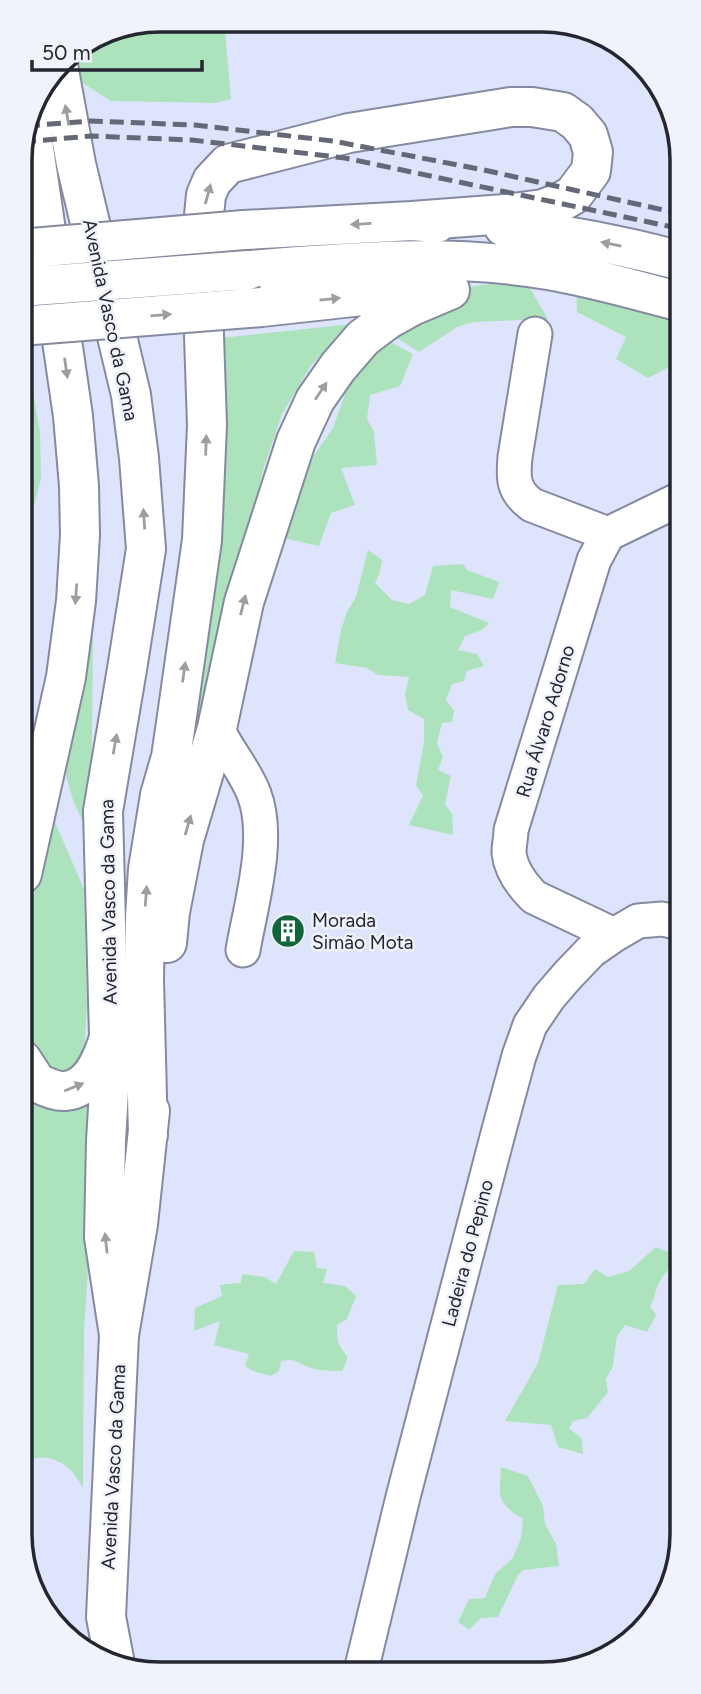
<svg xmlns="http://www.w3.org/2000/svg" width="701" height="1694" font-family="Figtree,sans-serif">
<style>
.green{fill:#ace3bc}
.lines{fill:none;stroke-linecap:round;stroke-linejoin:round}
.minor-casing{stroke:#858aa0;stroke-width:37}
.major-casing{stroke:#858aa0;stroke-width:42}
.highway-casing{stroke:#858aa0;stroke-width:42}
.minor{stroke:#fff;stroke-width:33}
.major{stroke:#fff;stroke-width:38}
.highway{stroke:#fff;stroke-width:38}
.rail{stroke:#656876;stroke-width:5;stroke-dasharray:14 7;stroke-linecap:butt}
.highway-bridge-casing{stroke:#858aa0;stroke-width:42;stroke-linecap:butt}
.highway-bridge{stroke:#fff;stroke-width:38}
.oneway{fill:#9d9ea2}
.labels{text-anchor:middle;stroke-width:5;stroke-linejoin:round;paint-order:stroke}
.street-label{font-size:19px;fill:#252730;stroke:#f0f2fc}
.poi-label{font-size:19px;fill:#252730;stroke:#f0f2fc;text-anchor:start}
.rim{fill:none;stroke:#252730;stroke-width:3.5}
</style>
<rect width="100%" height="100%" fill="#dfe4fd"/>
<path class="green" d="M159,19L224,20L231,99L216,103L111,101L81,82L74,63L76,49L106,30Z
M524,278L548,319L473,322L457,327L419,352L395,337L464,288Z
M576,286L678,300V408L669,367L648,378L616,359L626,337L577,312Z
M352,324L312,364L282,414L264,467L221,648L190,746L220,338Z
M381,337L413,354L400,386L370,395L367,419L374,432L377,465L341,468L355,505L331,513L319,546L271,535L306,467L333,428L350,380Z
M20,350H26L40,432L41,478L30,522L27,576L21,597Z
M368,550L382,560L380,572L375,583L392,600L409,604L425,595L433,566L463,564L467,570L499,582L493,599L451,590L450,607L489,623L482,630L465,636L458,650L477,654L484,666L467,671L464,681L452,684L446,700L454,711L452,722L442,723L437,743L443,757L438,770L451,776L445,804L452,814L453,835L409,825L423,796L416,785L424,742V719L408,710L405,694L409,677L378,675L367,668L335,663L341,630L347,612L356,597Z
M93,631L91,841L73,800L63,765Z
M50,811L84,889L87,1008L83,1071L72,1078L35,1062L28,1031L26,939Z
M22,1086L100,1089L84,1331L83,1488C78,1480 73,1471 66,1466C54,1457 36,1454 24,1463L23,1316L32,1218L26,1132L23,1108Z
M681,1243V1258C672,1266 663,1273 658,1285C654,1293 656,1297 650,1306L656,1315L647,1332L625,1325L617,1336L613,1366L606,1379L608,1392L587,1418L573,1421L569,1428L582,1439L583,1454L558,1447L551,1425L505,1421L538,1363L558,1285L584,1284L595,1269L608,1277L629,1271L656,1247L675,1255Z
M294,1251L314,1252L317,1268L327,1269L323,1283L345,1286L356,1296L347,1319L337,1325C337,1331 337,1339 339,1344C345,1358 352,1352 342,1371C331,1371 319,1371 308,1367C295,1362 296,1358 281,1361L279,1371L271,1376L253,1371L245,1366L249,1354L214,1345L220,1321L194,1331L195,1308L222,1296L220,1285L241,1283L242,1274L265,1277L276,1284Z
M501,1467L528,1476L543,1506L545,1524L556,1544L559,1566L523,1570L518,1575L498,1617L481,1618L469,1630L458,1622L469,1599L485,1598L495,1574L513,1558L521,1538L523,1519C496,1502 499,1497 501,1467Z"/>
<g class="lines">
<g class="minor-casing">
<path id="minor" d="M535,334L515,457C513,479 513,491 532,505L608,534
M217,728C227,751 245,770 254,794C271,838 251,904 243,950
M614,935L534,897C522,885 511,870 509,853C509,845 511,837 511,830L594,560L608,534L678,500
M361,1671L403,1497L500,1126L519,1056L530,1025L549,997L568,975L591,951L614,935L638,921L662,919L680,923"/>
</g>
<g class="major-casing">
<path id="major" d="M58,65L76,164L131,395L139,458L146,549L127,669L103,811L110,1074L106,1141L104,1237L119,1335L106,1617L115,1664
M22,874L66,677L76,601L80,535L79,486L73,416L29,114
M22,1060L37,1083C45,1086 56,1092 65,1091C90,1089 101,1062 108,1041"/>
</g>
<g class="highway-casing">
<path id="highway" d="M504,227C563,234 620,245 678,260
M244,230L412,221L437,223
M248,270C347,262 449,253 548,270C591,277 635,290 678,301
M262,307L362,296L431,291
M167,943L170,912L184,840L217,728L244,602L296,441L315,400L338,367L363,338L387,320L412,306L450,290
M148,1135L144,980L145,917L148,869L160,795L171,757L176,723L202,540L207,425L201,246L206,195L212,181L228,164L349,133L511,107H532L563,112L577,122L588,135L593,152L591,171L573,195L559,203L543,209L505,214L412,221
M119,1335L138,1224L150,1111"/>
</g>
<use href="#minor" class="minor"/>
<use href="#major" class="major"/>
<use href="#highway" class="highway"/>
<path class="rail" d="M26,126L90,121L195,125L333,141L484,170L677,213
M22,142L91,136L192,140L345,158L677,228"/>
<g class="highway-bridge-casing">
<path id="highway-bridge" d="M20,249L244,230
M20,287L248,270
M20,326L262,307"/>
</g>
<use href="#highway-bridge" class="highway-bridge"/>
</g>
<defs><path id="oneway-solid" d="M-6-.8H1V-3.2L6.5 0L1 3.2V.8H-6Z" transform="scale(1.75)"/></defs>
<g class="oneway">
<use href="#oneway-solid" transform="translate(67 115) rotate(-100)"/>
<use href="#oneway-solid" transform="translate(208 194) rotate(-75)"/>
<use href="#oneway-solid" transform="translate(361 224) rotate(177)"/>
<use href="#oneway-solid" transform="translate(611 244) rotate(-169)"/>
<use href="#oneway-solid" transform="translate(330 299) rotate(-6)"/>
<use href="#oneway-solid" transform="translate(161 315) rotate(-5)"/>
<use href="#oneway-solid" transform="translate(66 368) rotate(82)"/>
<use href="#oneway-solid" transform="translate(321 391) rotate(-56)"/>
<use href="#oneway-solid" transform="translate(206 445) rotate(-88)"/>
<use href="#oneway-solid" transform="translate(144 519) rotate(-94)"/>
<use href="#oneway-solid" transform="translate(76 594) rotate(94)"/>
<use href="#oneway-solid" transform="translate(243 605) rotate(-76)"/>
<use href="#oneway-solid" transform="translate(184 672) rotate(-82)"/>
<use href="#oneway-solid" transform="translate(115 744) rotate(-80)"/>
<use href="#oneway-solid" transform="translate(188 825) rotate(-74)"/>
<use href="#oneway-solid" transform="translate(146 896) rotate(-86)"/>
<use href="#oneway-solid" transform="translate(74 1087) rotate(-22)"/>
<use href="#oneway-solid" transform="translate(106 1243) rotate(-96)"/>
</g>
<defs>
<g id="building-disc" transform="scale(1.75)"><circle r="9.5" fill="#106638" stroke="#f0f2fc"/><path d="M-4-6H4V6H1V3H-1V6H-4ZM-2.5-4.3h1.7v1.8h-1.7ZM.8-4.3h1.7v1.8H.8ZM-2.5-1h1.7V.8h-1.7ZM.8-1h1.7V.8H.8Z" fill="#fff"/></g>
</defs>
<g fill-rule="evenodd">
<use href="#building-disc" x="288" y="931"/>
</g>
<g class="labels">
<g class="street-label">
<text transform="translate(111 320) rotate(78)" y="7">Avenida Vasco da Gama</text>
<text transform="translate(545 721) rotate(-73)" y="7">Rua Álvaro Adorno</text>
<text transform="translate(108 902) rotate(-91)" y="7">Avenida Vasco da Gama</text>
<text transform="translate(467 1253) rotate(-75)" y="7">Ladeira do Pepino</text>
<text transform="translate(113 1467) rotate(-87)" y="7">Avenida Vasco da Gama</text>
</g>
<g class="poi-label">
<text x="312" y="927">Morada<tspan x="312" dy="22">Simão Mota</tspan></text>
</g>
</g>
<path d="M0 0H701V1694H0ZM160 32H542A128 128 0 0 1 670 160V1534A128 128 0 0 1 542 1662H160A128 128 0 0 1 32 1534V160A128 128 0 0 1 160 32Z" fill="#f0f2fc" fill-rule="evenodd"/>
<path class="rim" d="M160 32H542A128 128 0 0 1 670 160V1534A128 128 0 0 1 542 1662H160A128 128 0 0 1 32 1534V160A128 128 0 0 1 160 32Z"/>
<path d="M32 60v10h170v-10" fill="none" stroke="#252730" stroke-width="3.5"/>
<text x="42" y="60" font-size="21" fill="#252730" stroke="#f0f2fc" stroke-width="5" paint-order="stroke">50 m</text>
</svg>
